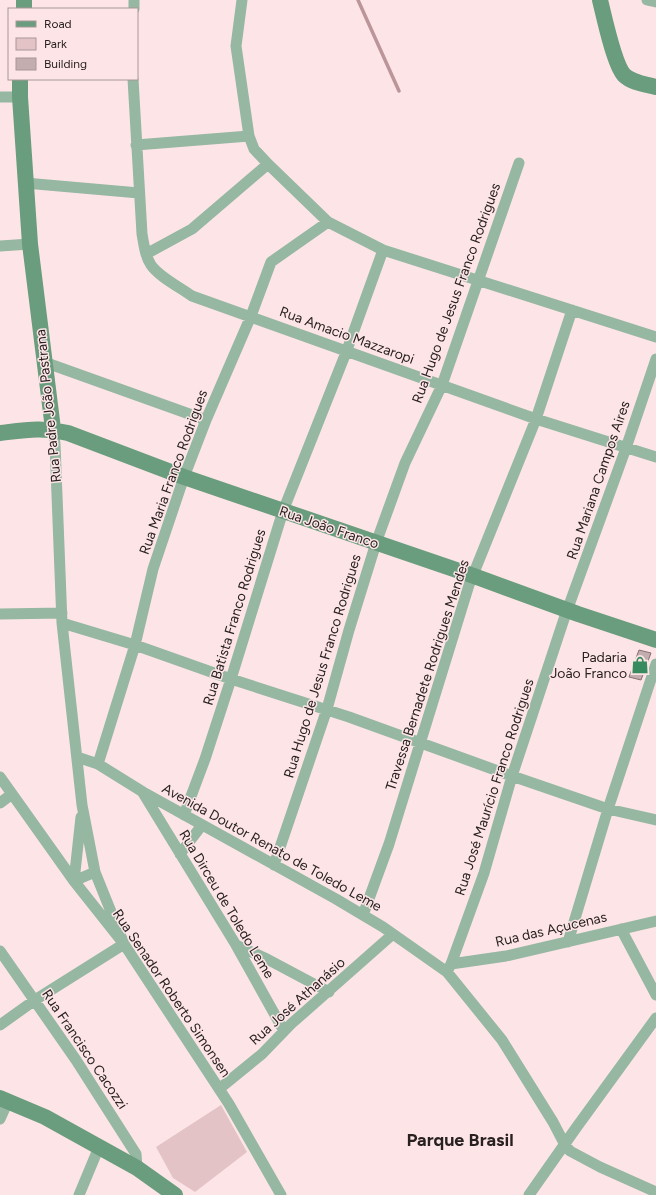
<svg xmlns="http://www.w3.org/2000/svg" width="656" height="1195" font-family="Figtree,sans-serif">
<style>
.green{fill:#e4c3c6}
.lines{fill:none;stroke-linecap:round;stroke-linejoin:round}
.stream{stroke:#bb9599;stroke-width:3.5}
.building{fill:#c3adaf;stroke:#847072}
.street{stroke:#96b7a2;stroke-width:11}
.secondary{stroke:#6a9d7e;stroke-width:16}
.labels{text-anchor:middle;stroke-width:3;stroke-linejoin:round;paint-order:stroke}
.street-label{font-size:14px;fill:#292121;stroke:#fde5e7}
.poi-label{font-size:14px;fill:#292121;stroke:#fde5e7;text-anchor:end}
.district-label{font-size:18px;font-weight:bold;fill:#292121;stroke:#fde5e7}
</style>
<rect width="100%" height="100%" fill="#fde5e7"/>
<path class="green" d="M221,1105L247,1152L195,1192L173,1178L156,1147Z"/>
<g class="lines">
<path class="stream" d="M358,0L399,91"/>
</g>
<path class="building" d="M639,650L651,653L641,680L629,677Z"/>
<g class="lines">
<path class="street" d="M242,0L236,46L249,136L254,149L268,164L328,222L383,250L656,337
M647,0L656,2
M134,9V0
M133,79L142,234C144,245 145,256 151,265C158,276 181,288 192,296L536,419L656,457
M0,97H20
M136,145L249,136
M25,183L139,193
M0,246L30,244
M146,254L192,229L268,164
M44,362L206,420
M53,429L55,444L62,623L82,805L95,872L124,944
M0,614L62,613
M62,623L135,645L231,679L349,717L512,776L608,809L656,820
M77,757L98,764L143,792L336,899L383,927L447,972L502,1040L553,1122L565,1145L570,1151L600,1167L656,1192
M98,764L135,645L153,569L184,477L206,420L251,316L271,262L328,222
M0,777L74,881L124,944L229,1104L281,1195
M143,793L236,945L284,1031
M0,803L12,794
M184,815L205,759L231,679L283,511L347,350L383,250
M180,854L202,825
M274,865L327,709L349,630L376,543L405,463L442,385L519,163
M74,881L81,817
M74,881L95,872
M363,915L389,844L469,585L536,419L572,310
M621,929L656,995
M568,942L608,809L656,664
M236,945L267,959L329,992
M0,951L76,1060L136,1154L137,1168
M451,964L506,956L656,921
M447,972L451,964L484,873L512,776L564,619L626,448L656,359
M0,1025L35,1000L124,944
M219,1089L262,1054L291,1024L393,934
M0,1119L8,1101
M79,1195L99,1147
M529,1195L576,1128L656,1018"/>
<path class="secondary" d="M600,0C604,16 614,64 624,75C632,83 645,84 656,87
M24,9V0
M20,79V97L30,244L53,429
M0,433C26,430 43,427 68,433L184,477L474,576L578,614L656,640
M0,1098L45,1117L137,1168L175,1195"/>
</g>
<defs>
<g id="shop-bare" transform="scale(1.38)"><path d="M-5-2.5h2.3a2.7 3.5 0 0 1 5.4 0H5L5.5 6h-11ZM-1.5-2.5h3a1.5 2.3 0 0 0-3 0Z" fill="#378b5e" stroke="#fde5e7" stroke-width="2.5" paint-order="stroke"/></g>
</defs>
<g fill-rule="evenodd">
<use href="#shop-bare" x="640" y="665"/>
</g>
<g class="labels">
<g class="street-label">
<text transform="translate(456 293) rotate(-70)" y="5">Rua Hugo de Jesus Franco Rodrigues</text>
<text transform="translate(347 335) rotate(20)" y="5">Rua Amacio Mazzaropi</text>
<text transform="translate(48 406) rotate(-96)" y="5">Rua Padre João Pastrana</text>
<text transform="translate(173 472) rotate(-70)" y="5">Rua Maria Franco Rodrigues</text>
<text transform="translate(598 480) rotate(-71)" y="5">Rua Mariana Campos Aires</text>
<text transform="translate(329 527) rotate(19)" y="5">Rua João Franco</text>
<text transform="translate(234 617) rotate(-73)" y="5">Rua Batista Franco Rodrigues</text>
<text transform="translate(322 666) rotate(-73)" y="5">Rua Hugo de Jesus Franco Rodrigues</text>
<text transform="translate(427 675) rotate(-72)" y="5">Travessa Bernadete Rodrigues Mendes</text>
<text transform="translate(494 787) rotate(-72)" y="5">Rua José Maurício Franco Rodrigues</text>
<text transform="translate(272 847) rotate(29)" y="5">Avenida Doutor Renato de Toledo Leme</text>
<text transform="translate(227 904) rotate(59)" y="5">Rua Dirceu de Toledo Leme</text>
<text transform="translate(551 929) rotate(-13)" y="5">Rua das Açucenas</text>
<text transform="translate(172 993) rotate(56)" y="5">Rua Senador Roberto Simonsen</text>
<text transform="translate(297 1001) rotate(-42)" y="5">Rua José Athanásio</text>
<text transform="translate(85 1049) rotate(56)" y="5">Rua Francisco Cacozzi</text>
</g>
<g class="poi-label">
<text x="627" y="662">Padaria<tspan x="627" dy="16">João Franco</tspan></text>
</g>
<g class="district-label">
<text x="460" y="1146">Parque Brasil</text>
</g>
</g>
<rect x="8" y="8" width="130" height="72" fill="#fde5e7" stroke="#a89798"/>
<rect x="16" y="21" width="20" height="6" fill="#6a9d7e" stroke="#a89798"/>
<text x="44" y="28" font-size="12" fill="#292121">Road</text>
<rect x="16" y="38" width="20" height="12" fill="#e4c3c6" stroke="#a89798"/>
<text x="44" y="48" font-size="12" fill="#292121">Park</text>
<rect x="16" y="58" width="20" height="12" fill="#c3adaf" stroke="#a89798"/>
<text x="44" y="68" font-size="12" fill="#292121">Building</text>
</svg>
